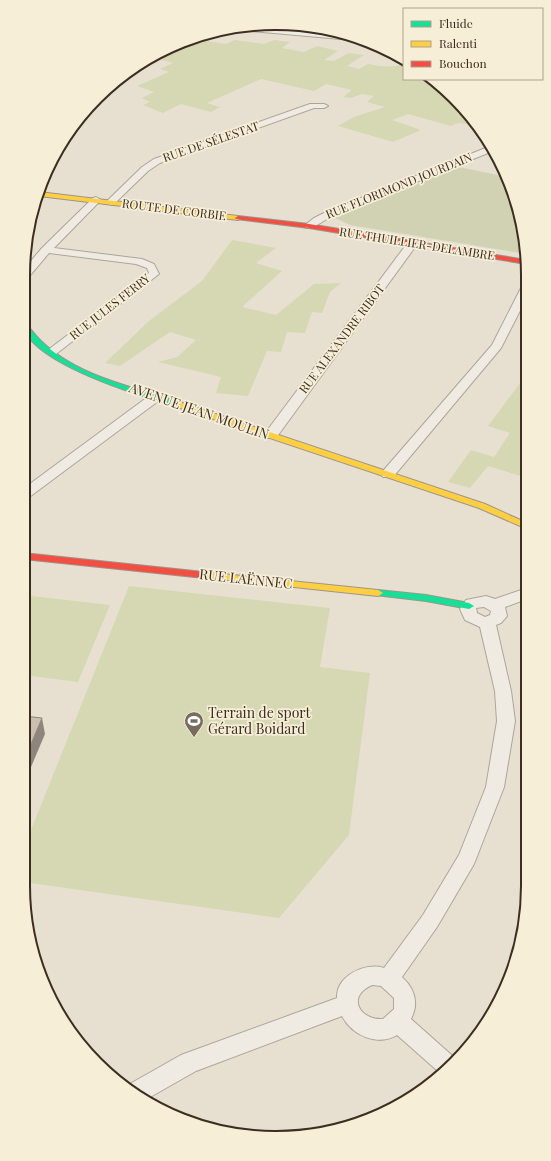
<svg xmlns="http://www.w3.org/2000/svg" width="551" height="1161" font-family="'Playfair Display',serif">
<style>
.green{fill:#d6d7b3}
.cemetery{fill:#d1d1b3}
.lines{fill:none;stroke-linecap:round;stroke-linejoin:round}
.street-casing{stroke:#ada599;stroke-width:2}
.fast-casing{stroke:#9c958a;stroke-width:2}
.slow-casing{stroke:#9c958a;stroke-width:2}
.jam-casing{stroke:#9c958a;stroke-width:2}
.street{fill:#efebe3;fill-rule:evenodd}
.fast{fill:#16e098;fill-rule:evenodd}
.slow{fill:#ffcf43;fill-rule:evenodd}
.jam{fill:#f24e42;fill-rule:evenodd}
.shaded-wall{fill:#8e867d}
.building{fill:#cbbfb2;stroke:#8e867d}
.labels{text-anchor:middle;stroke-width:3.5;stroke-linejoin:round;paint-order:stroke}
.far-street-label{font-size:12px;fill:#3d2e20;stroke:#f7eed8}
.street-label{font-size:14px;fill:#3d2e20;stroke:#f7eed8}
.poi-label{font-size:14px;fill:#3d2e20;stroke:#f7eed8;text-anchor:start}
.rim{fill:none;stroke:#3d2e20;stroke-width:2}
</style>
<rect width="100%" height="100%" fill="#e7e0d1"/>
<path class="green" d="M195,39L226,44L235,40L264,44L274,40L290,42L282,48L304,52L317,46L338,51L324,60L334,61L349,53L364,55L347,66L359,69L368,64C378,66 395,69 404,63V79H433L478,125L458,123L451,126L408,114L392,120L421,130L393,142L338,126L354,117L385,107L367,102L374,96L362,94L351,98L343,97L352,90L326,84L314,91L261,79L207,103L220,107L211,112L181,104L163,113L143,105L150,102L142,98L154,92L137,86L169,72L160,69L173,63L155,58L179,42Z
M232,240L276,248L256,263L282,271L242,307L276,315L314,284L341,283L330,292L322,313L312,312L305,333L287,332L281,352L267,351L248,396L216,393L221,377L158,362L177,357L196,340L170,332L120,366L105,363L149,321L202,281Z
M526,375L527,478L488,466L470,488L448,482L471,450L494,457L510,433L488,426Z
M129,586L330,608L320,667L370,673L349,835L279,918L23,882V850Z
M23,595L110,605L78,682L23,675Z"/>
<path class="cemetery" d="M459,167L507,177L526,242V254L350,225L335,218Z"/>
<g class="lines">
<g class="street-casing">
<path id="street" d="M252,28L333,34L355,39L352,40L240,30Z
M310,104H324L328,106L324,108H314L160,163L148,171L114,204L111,205L106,202L142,167L154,159Z
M488,147H490L493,151L332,216L312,228H306L304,226L314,218L326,212Z
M96,197L101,200L99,202L54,248L142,259L154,264L159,274L56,354H48L46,352L48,350L149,273L147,268L136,264L49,253L27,279L23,280L24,269L42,248L93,198Z
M413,240L418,243L276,438H266L265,435L266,432L409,241Z
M526,285V299L501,348L393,477H383L381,474L383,471L492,345L521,288Z
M157,392L161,393L163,396L161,399L28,498L23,499V489L153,393Z
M527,588V599L505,607L507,616L501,623L496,625L511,691L515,721L504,787L474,864L437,927L402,977C415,989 419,1003 411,1019L456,1059L440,1073L397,1035C377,1047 352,1035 342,1016L196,1071L145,1100L128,1085L181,1055L337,998C336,976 365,962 384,968L423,915L459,855L486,787L497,721L495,691L480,627L465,620L460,609L466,600L486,596L495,599ZM484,607L491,611L490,615L485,617L477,613L476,608ZM372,985L381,986L394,998V1009L383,1019C361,1021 345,997 372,985Z"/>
</g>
<g class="fast-casing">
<path id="fast" d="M23,322L25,323C30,328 34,334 39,339C75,376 132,387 180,402L181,404L177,406C145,398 23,361 23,322Z
M378,590L426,595L469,603L474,606L469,609L426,601L375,595L373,593L375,591Z"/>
</g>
<g class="slow-casing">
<path id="slow" d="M39,192L238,216L241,218L238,220L39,196Z
M174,402H180L485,504L527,523V529L479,508L174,406Z
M204,572L378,590L383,593L378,596L201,577L200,575Z"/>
</g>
<g class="jam-casing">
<path id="jam" d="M92,105L93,106L83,121H81Z
M238,216L309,224L526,260V264L309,228L236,219L235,218Z
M23,553L204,572L208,575L204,578L23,559Z"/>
</g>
<use href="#street" class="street"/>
<use href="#fast" class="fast"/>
<use href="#slow" class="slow"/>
<use href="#jam" class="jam"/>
</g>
<path class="shaded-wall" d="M42,718L45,734L23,786V763Z"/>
<path class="building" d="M23,716L42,718L23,763Z"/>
<defs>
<g id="stadium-pin" transform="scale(1)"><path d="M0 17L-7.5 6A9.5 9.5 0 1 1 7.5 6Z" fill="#786c5e" stroke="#f7eed8"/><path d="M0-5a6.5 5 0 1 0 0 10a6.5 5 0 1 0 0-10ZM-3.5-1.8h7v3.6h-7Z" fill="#fff"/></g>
</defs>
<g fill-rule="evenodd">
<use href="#stadium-pin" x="194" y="721"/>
</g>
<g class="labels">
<g class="far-street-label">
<text transform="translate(211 142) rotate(-19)" y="4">RUE DE SÉLESTAT</text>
<text transform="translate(399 186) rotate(-22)" y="4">RUE FLORIMOND JOURDAIN</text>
<text transform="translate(174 210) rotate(7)" y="4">ROUTE DE CORBIE</text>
<text transform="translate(417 244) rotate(9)" y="4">RUE THUILLIER-DELAMBRE</text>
<text transform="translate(110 307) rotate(-38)" y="4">RUE JULES FERRY</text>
<text transform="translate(342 339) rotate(-53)" y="4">RUE ALEXANDRE RIBOT</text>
</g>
<g class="street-label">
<text transform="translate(199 411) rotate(19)" y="5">AVENUE JEAN MOULIN</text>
<text transform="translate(246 579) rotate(6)" y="5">RUE LAËNNEC</text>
</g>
<g class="poi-label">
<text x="208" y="718">Terrain de sport<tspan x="208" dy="16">Gérard Boidard</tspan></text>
</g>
</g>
<path d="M0 0H551V1161H0ZM275 30H276A245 245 0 0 1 521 275V886A245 245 0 0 1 276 1131H275A245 245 0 0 1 30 886V275A245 245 0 0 1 275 30Z" fill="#f7eed8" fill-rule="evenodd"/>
<path class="rim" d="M275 30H276A245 245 0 0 1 521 275V886A245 245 0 0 1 276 1131H275A245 245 0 0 1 30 886V275A245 245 0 0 1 275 30Z"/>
<rect x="403" y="8" width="140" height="72" fill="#f7eed8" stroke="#ada18e"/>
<rect x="411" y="21" width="20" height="6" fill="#16e098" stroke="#ada18e"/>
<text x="439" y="28" font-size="12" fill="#3d2e20">Fluide</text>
<rect x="411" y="41" width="20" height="6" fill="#ffcf43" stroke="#ada18e"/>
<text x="439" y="48" font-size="12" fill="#3d2e20">Ralenti</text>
<rect x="411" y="61" width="20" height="6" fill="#f24e42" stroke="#ada18e"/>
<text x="439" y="68" font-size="12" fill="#3d2e20">Bouchon</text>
</svg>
